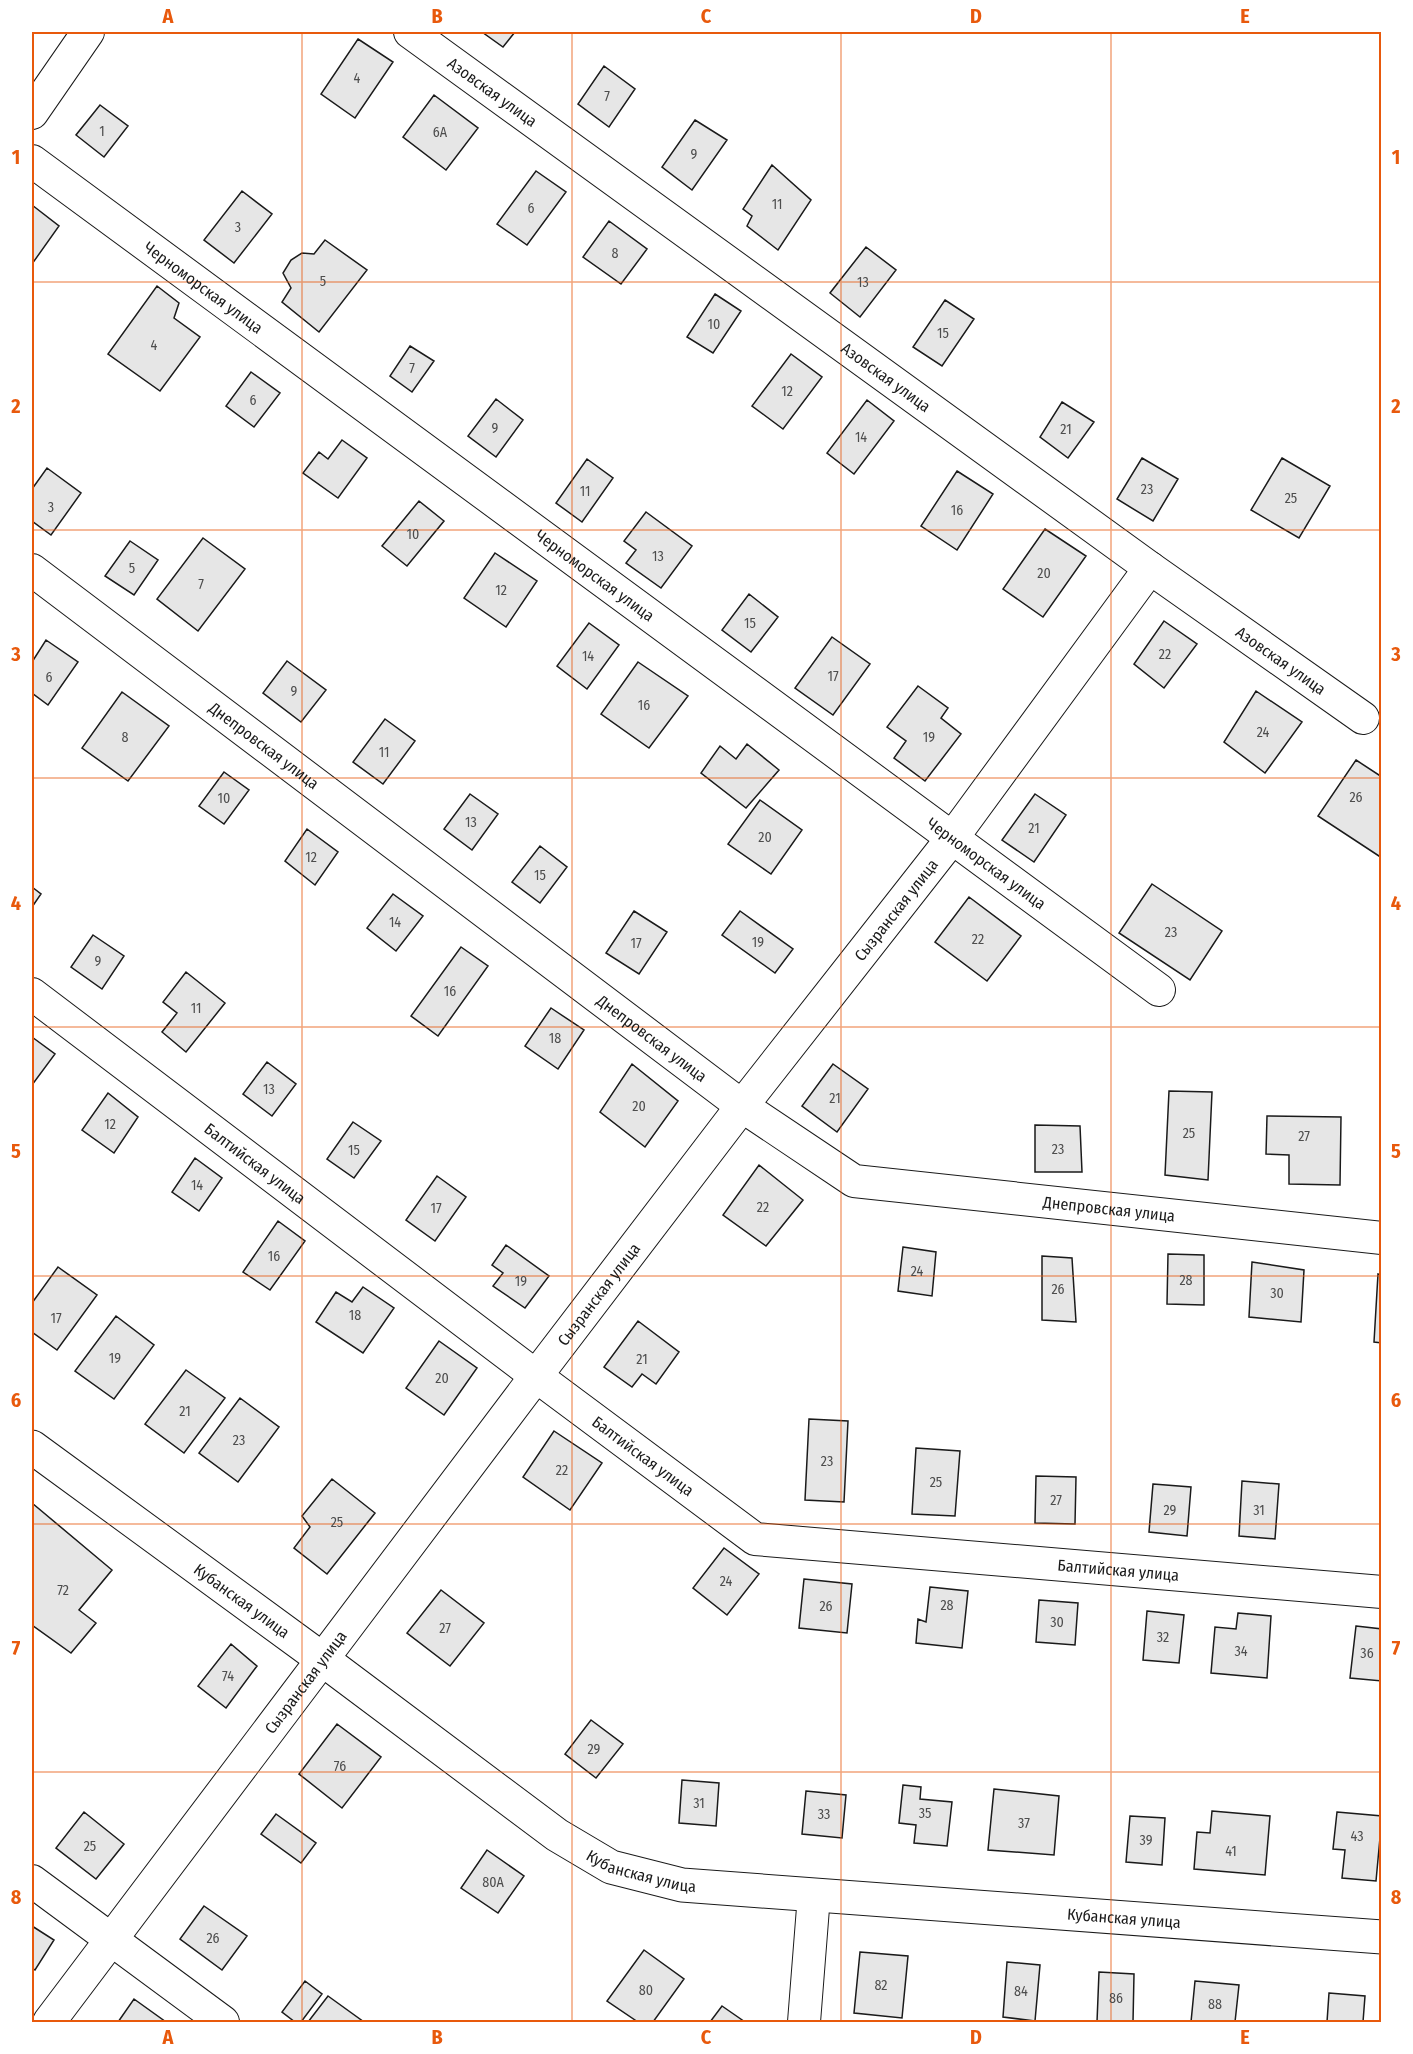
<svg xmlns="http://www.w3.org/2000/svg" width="1413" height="2054" font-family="'Fira Sans Condensed',sans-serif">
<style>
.building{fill:#e6e6e6;stroke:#1a1a1a;stroke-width:1.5}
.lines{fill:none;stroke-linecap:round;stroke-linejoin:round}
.minor-casing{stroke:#1a1a1a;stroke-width:34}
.tertiary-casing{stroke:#1a1a1a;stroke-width:35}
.minor{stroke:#fff;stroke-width:32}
.tertiary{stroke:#fff;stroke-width:33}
.grid{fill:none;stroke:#e8590c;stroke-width:1.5;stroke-opacity:0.55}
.labels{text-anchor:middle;stroke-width:4.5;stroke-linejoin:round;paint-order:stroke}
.number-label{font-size:14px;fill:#4d4d4d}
.street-label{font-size:16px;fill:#1a1a1a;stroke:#fff}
.neatline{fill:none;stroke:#e8590c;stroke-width:2}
.grid-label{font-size:20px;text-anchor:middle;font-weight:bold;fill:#e8590c}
</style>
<rect width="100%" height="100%" fill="#fff"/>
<path class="building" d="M482,32H515L503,47Z
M358,39L393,62L355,118L321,94Z
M604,66L635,89L609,127L578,104Z
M434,95L478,128L446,170L403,137Z
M100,105L128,126L104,157L76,135Z
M695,120L727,140L692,190L662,167Z
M772,165L811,200L778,250L747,226L752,216L743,209Z
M536,171L566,192L527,245L497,224Z
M242,191L272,214L234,263L204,240Z
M32,205L59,226L32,264Z
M609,221L647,249L621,284L583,257Z
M325,240L367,270L319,332L282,302L291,288L283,273L291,260L302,253L314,254Z
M866,247L896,270L860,317L830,293Z
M157,286L179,303L174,318L200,337L160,391L108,354Z
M715,294L741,311L713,353L687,337Z
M945,300L974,319L942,366L913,347Z
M410,346L434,361L412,392L390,376Z
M791,354L822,377L783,429L752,406Z
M251,372L280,393L254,427L226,406Z
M496,399L523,420L496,457L468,436Z
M867,400L894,421L854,474L827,453Z
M1062,402L1094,422L1068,458L1040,437Z
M342,440L367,458L338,498L303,473L319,452L328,459Z
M1142,458L1178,479L1153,521L1117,499Z
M1282,458L1330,486L1299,538L1251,510Z
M587,459L613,478L582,522L556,503Z
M47,468L81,493L51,535L32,521V489Z
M957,471L993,494L957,550L921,526Z
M419,501L444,521L407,566L382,546Z
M646,512L692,546L661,588L626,563L636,550L624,541Z
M1045,529L1086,556L1043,617L1003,589Z
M203,538L245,569L198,631L157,599Z
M130,541L158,560L134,595L105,576Z
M495,553L537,581L506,627L464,598Z
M749,594L778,617L751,652L722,630Z
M1164,621L1197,644L1164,688L1134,664Z
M589,623L619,645L587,689L557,666Z
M832,637L870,664L833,715L795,688Z
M46,640L78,662L48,705L32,693V662Z
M287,661L326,690L301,722L263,693Z
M638,662L688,696L649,748L601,714Z
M918,686L948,708L941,718L961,734L925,781L894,758L906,741L887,727Z
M1256,691L1302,722L1265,773L1224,742Z
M122,692L169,726L128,781L82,748Z
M385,719L415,741L383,784L353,762Z
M747,744L779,770L746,808L701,773L720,746L736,759Z
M1356,760L1382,777V858L1318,816Z
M224,772L249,790L224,824L199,806Z
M470,794L498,814L472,850L444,829Z
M1035,794L1066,815L1034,862L1002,840Z
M760,800L802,830L771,874L728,844Z
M307,829L338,852L315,885L285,861Z
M540,846L567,867L540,903L512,882Z
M1152,884L1222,931L1190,980L1119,933Z
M32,887L41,894L32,907Z
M393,894L423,916L396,951L367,928Z
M969,897L1021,936L987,981L935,942Z
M634,911L667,932L639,974L606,953Z
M740,911L793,949L775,973L722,935Z
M93,935L124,956L102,989L71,967Z
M461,947L488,966L438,1036L411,1016Z
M186,972L225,1003L186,1052L162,1032L177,1013L163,1002Z
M551,1008L584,1030L558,1069L525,1046Z
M32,1037L55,1054L32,1085Z
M267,1062L296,1084L272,1116L243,1094Z
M632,1064L678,1101L645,1147L600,1112Z
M833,1064L868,1089L837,1132L802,1106Z
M1169,1091L1212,1092L1208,1180L1165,1175Z
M108,1093L138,1117L114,1153L82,1130Z
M1267,1116L1341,1117L1340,1185L1289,1184V1155L1266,1154Z
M353,1122L381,1141L354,1178L327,1159Z
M1035,1125L1080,1126L1082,1172H1035Z
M195,1158L222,1178L199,1211L172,1192Z
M759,1165L803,1200L766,1246L723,1215Z
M437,1176L466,1197L435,1241L406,1220Z
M278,1221L305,1241L270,1290L243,1272Z
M506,1245L549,1276L525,1308L493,1286L503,1273L492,1265Z
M903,1247L936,1252L932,1296L898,1291Z
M1168,1254L1204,1255V1305L1167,1304Z
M1042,1256L1072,1258L1076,1322L1042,1320Z
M1252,1262L1304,1270L1301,1322L1249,1317Z
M58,1267L97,1295L57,1350L32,1332V1303Z
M1378,1274L1382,1275V1343L1374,1342Z
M363,1287L394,1308L363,1353L316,1322L336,1292L352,1302Z
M116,1316L154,1345L114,1399L75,1371Z
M638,1321L679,1352L656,1384L642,1374L632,1387L604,1367Z
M439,1341L477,1368L444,1415L406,1388Z
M186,1370L225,1398L184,1453L145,1424Z
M240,1398L279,1427L238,1482L199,1453Z
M809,1419L848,1421L844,1502L805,1500Z
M554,1431L602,1463L570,1510L523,1477Z
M916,1448L960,1451L955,1516L912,1514Z
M1036,1476L1076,1477L1075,1524L1035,1523Z
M332,1479L375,1513L327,1574L294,1548L310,1527L302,1516Z
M1242,1481L1279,1484L1275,1539L1239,1536Z
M1153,1484L1191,1487L1187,1536L1149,1532Z
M32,1503L112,1570L79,1610L96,1623L71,1653L32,1625Z
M724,1548L759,1574L727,1615L693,1588Z
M804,1579L852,1584L847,1633L799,1628Z
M930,1587L968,1591L962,1648L916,1643L918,1619L926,1622Z
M441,1590L484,1623L450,1666L407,1633Z
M1039,1600L1078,1603L1075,1645L1036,1642Z
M1147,1611L1184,1615L1179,1663L1143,1660Z
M1238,1613L1271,1616L1267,1678L1211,1673L1215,1627L1236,1629Z
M1356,1626L1382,1629V1681L1350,1678Z
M231,1644L257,1666L226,1708L198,1686Z
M591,1720L623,1744L596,1778L565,1754Z
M337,1724L381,1757L342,1808L299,1774Z
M682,1780L719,1783L716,1826L679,1823Z
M903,1785L921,1787L920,1799L952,1802L947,1846L914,1843L916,1825L899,1823Z
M994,1789L1059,1796L1054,1855L988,1850Z
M806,1791L846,1795L842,1838L802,1834Z
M1212,1811L1270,1816L1265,1875L1194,1869L1197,1832L1210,1833Z
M84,1812L124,1844L96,1879L56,1848Z
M1337,1812L1382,1816L1376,1881L1342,1878L1345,1850L1333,1849Z
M276,1814L316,1843L301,1863L261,1834Z
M1130,1816L1165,1818L1162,1865L1126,1862Z
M487,1850L524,1876L498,1913L461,1888Z
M204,1906L247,1936L222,1970L180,1939Z
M32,1926L54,1940L35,1970L32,1968Z
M644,1950L684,1979L653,2022H638L607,2001Z
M860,1952L908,1956L902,2018L854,2013Z
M1007,1962L1040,1965L1035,2021L1003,2017Z
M1099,1972L1134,1974L1133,2022H1097Z
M305,1981L322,1994L301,2022H295L282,2012Z
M1195,1981L1239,1985L1235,2022H1191Z
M1329,1993L1365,1996L1363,2022H1327Z
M328,1996L364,2022H308Z
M134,1999L166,2022H118Z
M722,2006L745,2022H710Z"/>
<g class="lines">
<g class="minor-casing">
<g id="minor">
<path id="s1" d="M410,32L1150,568L1363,718"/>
<path d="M32,113L88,32"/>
<path id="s2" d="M32,161L1159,990"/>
<path id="s3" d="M32,570L742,1106L854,1181L1382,1238"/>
<path id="s4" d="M32,994L536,1376L755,1539L1382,1592"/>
<path d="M32,1881L223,2022"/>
<path id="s5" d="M49,2022L536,1376L742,1106L953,837L1150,568"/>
<path d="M804,2022L814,1895"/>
</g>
</g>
<g class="tertiary-casing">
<g id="tertiary">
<path id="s6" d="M32,1447L322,1659L557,1835L611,1867L682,1885L1382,1937"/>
</g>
</g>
<use href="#minor" class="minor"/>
<use href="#tertiary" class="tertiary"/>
</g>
<path class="grid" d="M302,32V2022M572,32V2022M841,32V2022M1111,32V2022M32,282H1382M32,530H1382M32,778H1382M32,1027H1382M32,1276H1382M32,1524H1382M32,1772H1382"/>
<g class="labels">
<g class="number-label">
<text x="357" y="83">4</text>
<text x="607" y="101">7</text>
<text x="102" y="136">1</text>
<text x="440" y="137">6А</text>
<text x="694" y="159">9</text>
<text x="777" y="209">11</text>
<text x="531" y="213">6</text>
<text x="238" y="232">3</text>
<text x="615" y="258">8</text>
<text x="323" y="286">5</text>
<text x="863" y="287">13</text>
<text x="714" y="329">10</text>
<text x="943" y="338">15</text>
<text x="154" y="350">4</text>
<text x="412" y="373">7</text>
<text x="787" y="396">12</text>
<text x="253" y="405">6</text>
<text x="495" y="433">9</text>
<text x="1066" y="434">21</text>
<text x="861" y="442">14</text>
<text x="1147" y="494">23</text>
<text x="585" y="496">11</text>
<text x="1291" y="503">25</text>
<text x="51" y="512">3</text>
<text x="957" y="515">16</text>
<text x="413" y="539">10</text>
<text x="658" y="561">13</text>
<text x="132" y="573">5</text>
<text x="1044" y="578">20</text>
<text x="201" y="589">7</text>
<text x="501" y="595">12</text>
<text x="750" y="628">15</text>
<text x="1165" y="659">22</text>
<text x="588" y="661">14</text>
<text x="833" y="681">17</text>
<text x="49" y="682">6</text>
<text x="294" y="696">9</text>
<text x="644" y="710">16</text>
<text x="1263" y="737">24</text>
<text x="125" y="742">8</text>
<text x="929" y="742">19</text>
<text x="384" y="757">11</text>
<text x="1356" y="802">26</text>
<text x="224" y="803">10</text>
<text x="471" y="827">13</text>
<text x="1034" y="833">21</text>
<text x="765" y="842">20</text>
<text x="311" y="862">12</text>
<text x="540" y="880">15</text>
<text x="395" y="927">14</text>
<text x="1171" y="937">23</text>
<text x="978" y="944">22</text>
<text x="758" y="947">19</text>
<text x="636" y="948">17</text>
<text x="98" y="966">9</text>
<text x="450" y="996">16</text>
<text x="196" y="1013">11</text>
<text x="555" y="1043">18</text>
<text x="269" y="1094">13</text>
<text x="835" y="1103">21</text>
<text x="639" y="1111">20</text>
<text x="110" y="1129">12</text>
<text x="1189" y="1138">25</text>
<text x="1304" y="1141">27</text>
<text x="1058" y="1154">23</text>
<text x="354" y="1155">15</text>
<text x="197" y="1190">14</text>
<text x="763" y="1212">22</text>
<text x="436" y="1213">17</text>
<text x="274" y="1261">16</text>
<text x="917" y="1276">24</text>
<text x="1186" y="1285">28</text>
<text x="521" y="1286">19</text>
<text x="1058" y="1294">26</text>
<text x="1277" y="1298">30</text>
<text x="355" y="1320">18</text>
<text x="56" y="1323">17</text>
<text x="115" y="1363">19</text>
<text x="642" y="1364">21</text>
<text x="442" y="1383">20</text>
<text x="185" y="1416">21</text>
<text x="239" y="1445">23</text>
<text x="827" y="1466">23</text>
<text x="562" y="1475">22</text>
<text x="936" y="1487">25</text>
<text x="1056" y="1505">27</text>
<text x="1170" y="1515">29</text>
<text x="1259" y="1515">31</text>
<text x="337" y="1527">25</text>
<text x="726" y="1586">24</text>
<text x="63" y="1595">72</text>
<text x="947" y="1610">28</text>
<text x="826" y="1611">26</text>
<text x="1057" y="1627">30</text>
<text x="445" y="1633">27</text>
<text x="1163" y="1642">32</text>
<text x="1241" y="1656">34</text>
<text x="1367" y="1658">36</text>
<text x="228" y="1681">74</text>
<text x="594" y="1754">29</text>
<text x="340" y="1771">76</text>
<text x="699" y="1808">31</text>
<text x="925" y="1818">35</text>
<text x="824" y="1819">33</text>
<text x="1024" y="1828">37</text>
<text x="1357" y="1841">43</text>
<text x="1146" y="1845">39</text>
<text x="90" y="1851">25</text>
<text x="1231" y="1856">41</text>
<text x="493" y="1887">80А</text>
<text x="213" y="1943">26</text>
<text x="881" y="1990">82</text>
<text x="646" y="1995">80</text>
<text x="1021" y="1996">84</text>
<text x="1116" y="2003">86</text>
<text x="1215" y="2009">88</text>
</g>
<g class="street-label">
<text dy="6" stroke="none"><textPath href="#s1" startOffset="102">Азовская улица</textPath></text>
<text dy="6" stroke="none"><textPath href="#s2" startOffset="213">Черноморская улица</textPath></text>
<text dy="6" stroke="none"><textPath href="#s1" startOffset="588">Азовская улица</textPath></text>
<text dy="6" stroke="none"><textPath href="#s2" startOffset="699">Черноморская улица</textPath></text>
<text dy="6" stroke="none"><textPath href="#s1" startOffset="1074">Азовская улица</textPath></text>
<text dy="6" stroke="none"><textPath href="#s3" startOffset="291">Днепровская улица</textPath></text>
<text dy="6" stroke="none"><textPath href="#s2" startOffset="1185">Черноморская улица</textPath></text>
<text dy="6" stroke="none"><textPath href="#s5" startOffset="1398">Сызранская улица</textPath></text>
<text dy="6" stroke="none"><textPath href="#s3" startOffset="777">Днепровская улица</textPath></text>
<text dy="6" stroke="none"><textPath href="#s4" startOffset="280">Балтийская улица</textPath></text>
<text dy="6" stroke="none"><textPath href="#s3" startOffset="1281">Днепровская улица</textPath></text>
<text dy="6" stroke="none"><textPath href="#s5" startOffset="912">Сызранская улица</textPath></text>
<text dy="6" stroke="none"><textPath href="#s4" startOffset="766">Балтийская улица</textPath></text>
<text dy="6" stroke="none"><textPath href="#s4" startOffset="1270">Балтийская улица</textPath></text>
<text dy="6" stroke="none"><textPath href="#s6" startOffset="260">Кубанская улица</textPath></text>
<text dy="6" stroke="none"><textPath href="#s5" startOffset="426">Сызранская улица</textPath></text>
<text dy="6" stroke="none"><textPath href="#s6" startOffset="746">Кубанская улица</textPath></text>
<text dy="6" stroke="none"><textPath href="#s6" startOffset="1232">Кубанская улица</textPath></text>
</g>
</g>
<rect width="1413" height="2054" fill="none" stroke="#ffffff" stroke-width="66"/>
<rect x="33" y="33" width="1347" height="1988" class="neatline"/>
<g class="grid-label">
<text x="168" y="23">A</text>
<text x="437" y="23">B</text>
<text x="706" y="23">C</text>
<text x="976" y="23">D</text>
<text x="1245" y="23">E</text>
<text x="16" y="164">1</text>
<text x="1396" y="164">1</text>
<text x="16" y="413">2</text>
<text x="1396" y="413">2</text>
<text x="16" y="661">3</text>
<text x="1396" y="661">3</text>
<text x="16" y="910">4</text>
<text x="1396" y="910">4</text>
<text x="16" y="1158">5</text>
<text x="1396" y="1158">5</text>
<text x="16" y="1407">6</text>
<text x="1396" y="1407">6</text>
<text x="16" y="1655">7</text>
<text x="1396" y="1655">7</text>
<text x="16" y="1904">8</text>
<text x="1396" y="1904">8</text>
<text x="168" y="2044">A</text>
<text x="437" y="2044">B</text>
<text x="706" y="2044">C</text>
<text x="976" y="2044">D</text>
<text x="1245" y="2044">E</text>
</g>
</svg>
